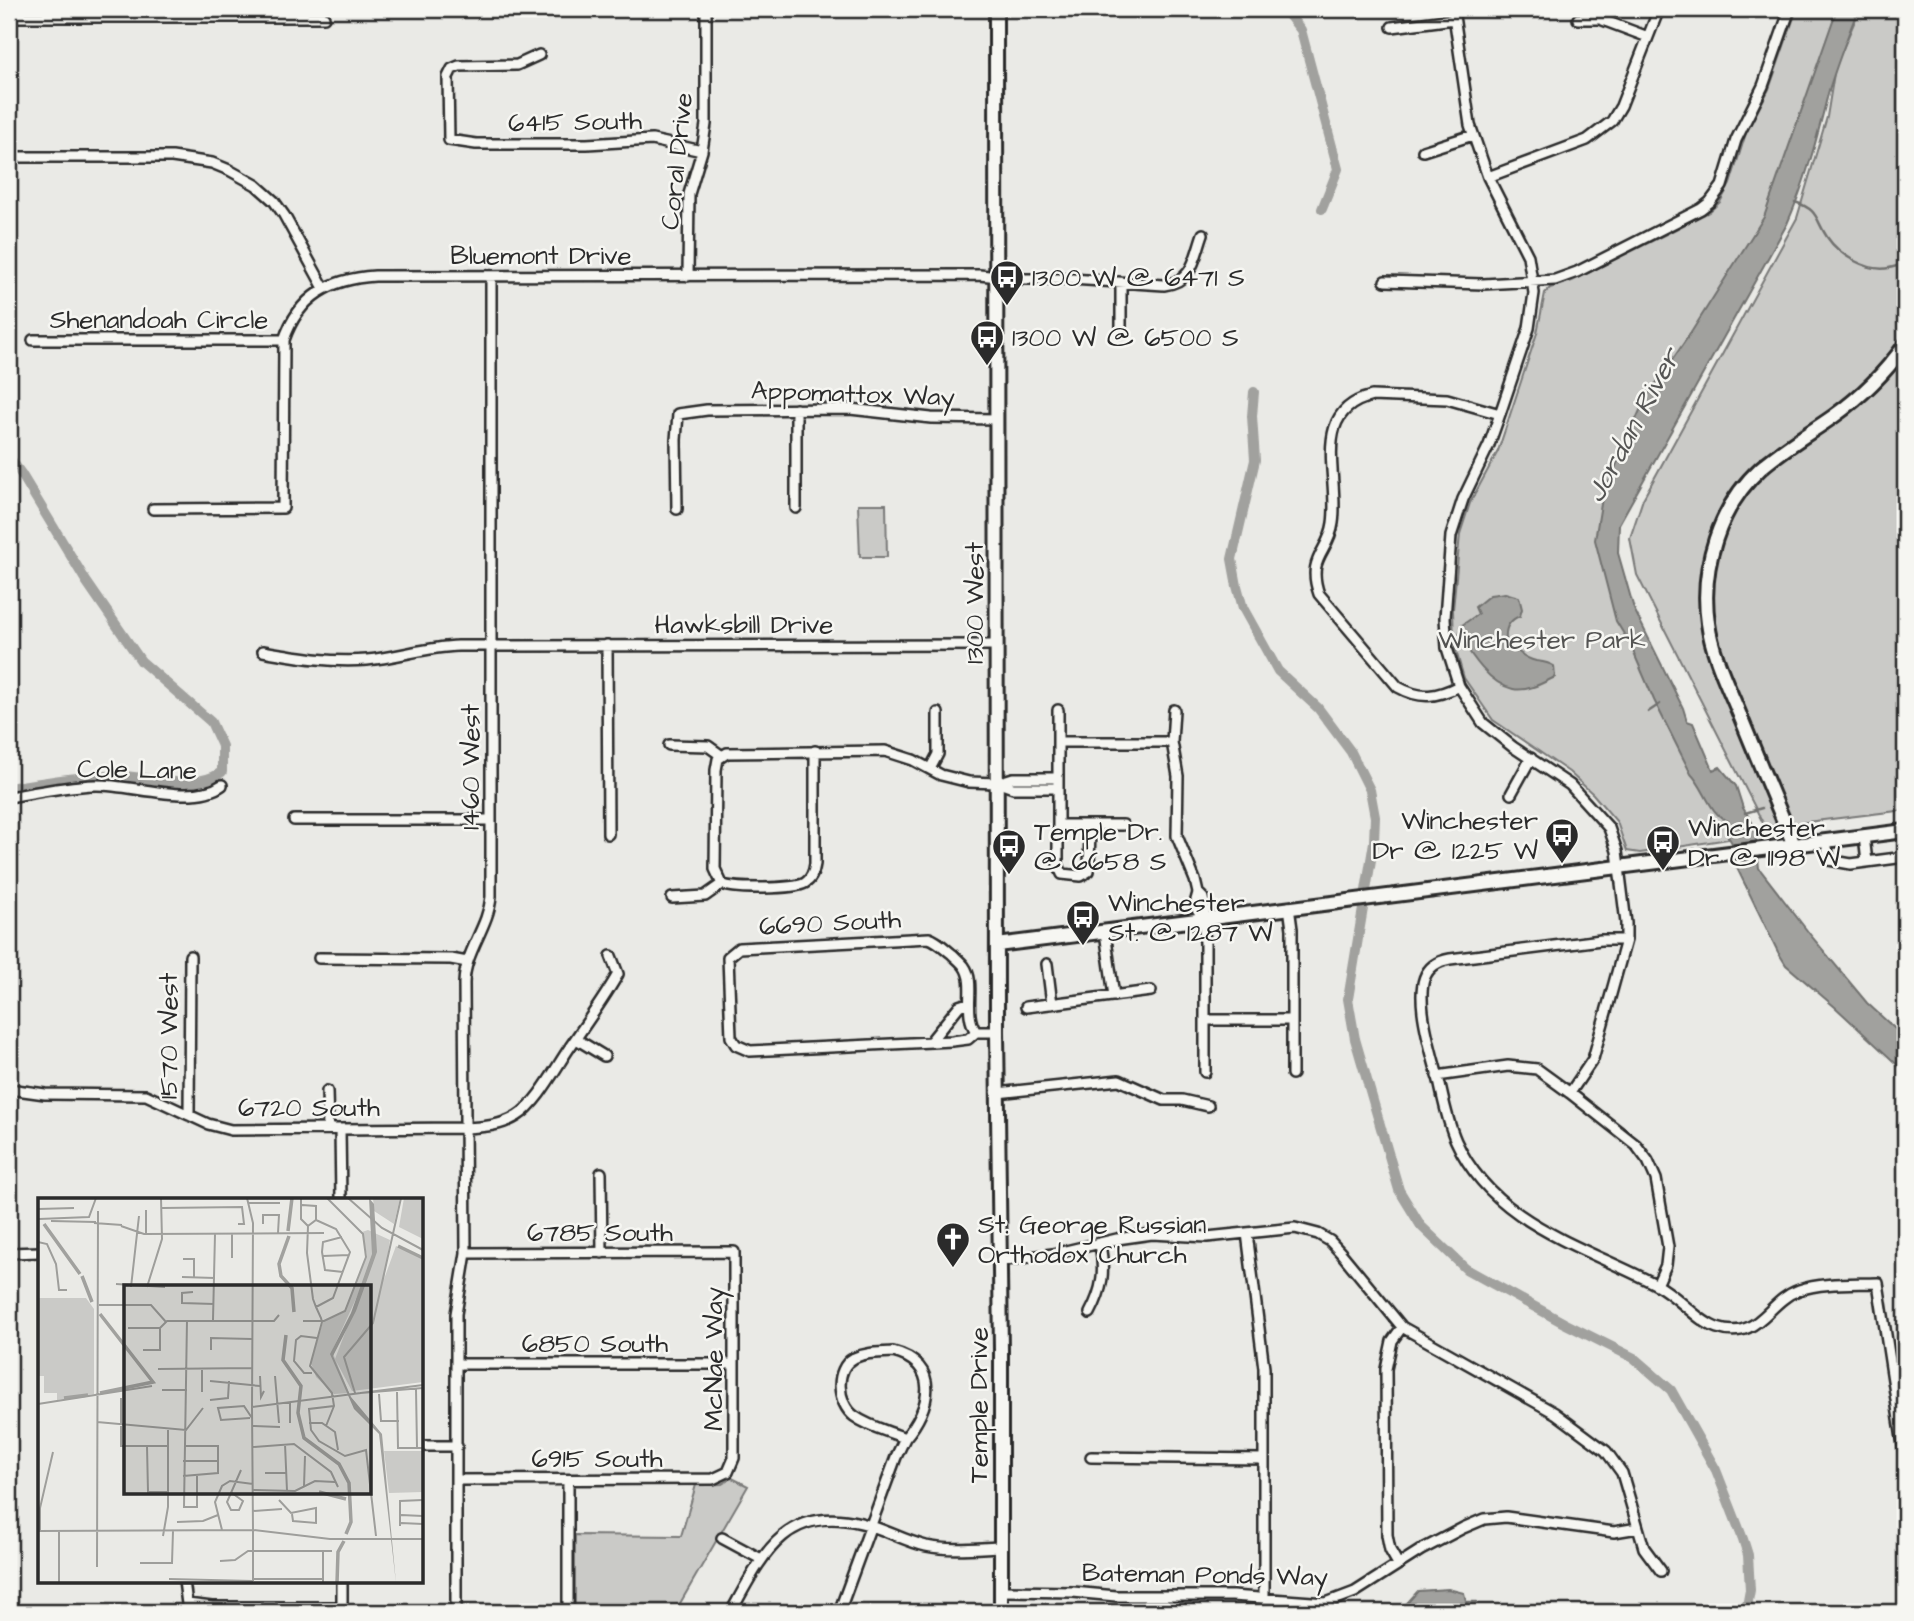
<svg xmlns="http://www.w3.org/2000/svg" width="1914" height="1621" font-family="'Architects Daughter',sans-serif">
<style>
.green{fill:#cacac7;stroke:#7a7a79;stroke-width:2}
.water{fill:#a1a19e;stroke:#727270;stroke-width:2}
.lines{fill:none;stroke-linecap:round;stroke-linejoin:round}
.stream{stroke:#727270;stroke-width:2.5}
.canal{stroke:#a1a19e;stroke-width:10}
.street-casing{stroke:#2b2b2b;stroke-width:14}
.secondary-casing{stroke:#2b2b2b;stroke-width:18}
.street{stroke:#f6f6f2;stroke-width:9}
.secondary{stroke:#f6f6f2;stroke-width:12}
.labels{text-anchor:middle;stroke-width:5;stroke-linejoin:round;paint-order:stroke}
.street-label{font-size:26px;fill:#2b2b2b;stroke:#f6f6f2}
.poi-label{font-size:26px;fill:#2b2b2b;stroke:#f6f6f2;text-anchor:start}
.park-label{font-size:26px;fill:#535352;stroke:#f6f6f2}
.water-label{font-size:28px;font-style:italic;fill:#545453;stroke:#f6f6f2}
.inset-river{fill:none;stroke:#a1a19e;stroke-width:3.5}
.inset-road{fill:none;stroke:#9e9e9b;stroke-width:2}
.view{fill:#2b2b2b;fill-opacity:0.15;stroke:#2b2b2b;stroke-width:3.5}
.inset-edge{fill:none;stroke:#2b2b2b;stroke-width:3.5}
</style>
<rect width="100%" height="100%" fill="#eaeae6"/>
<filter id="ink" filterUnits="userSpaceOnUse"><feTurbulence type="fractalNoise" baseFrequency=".0143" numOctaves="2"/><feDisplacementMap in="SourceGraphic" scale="14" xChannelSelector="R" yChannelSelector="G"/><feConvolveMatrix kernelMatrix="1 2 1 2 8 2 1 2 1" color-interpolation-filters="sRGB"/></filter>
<g filter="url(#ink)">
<path class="green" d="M1797,9H1844L1775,205L1609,515L1617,596L1741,837L1640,853L1627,851L1617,822L1593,794L1569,772L1493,720L1464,678L1454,644L1453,610L1460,534L1470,503L1498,451L1537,333L1545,293L1550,288L1572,281L1666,234L1709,212L1720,202L1730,184L1746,133L1769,89Z
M1860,9H1905V810L1765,827L1637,575L1630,538L1643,499L1797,218L1827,117L1835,67Z
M858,504H886L887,557H860Z
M732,1478L748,1486L675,1612H575V1535L681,1536L696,1485L722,1484Z"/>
<path class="water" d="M1837,9H1858C1848,36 1837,63 1829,90C1817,137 1807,179 1787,224L1619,524L1618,553L1634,609L1683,708L1687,721L1693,723L1713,770L1720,767L1736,786L1743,808L1755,827L1759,868L1812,937L1867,1003L1905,1038V1072L1835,1007L1786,965L1778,952L1736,866L1732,843L1726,833L1728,821C1709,814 1705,788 1691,774L1654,700L1630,644L1616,621L1595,540L1602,498L1644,401L1692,331L1764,217Z
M1505,593L1519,597L1522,609L1520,616C1509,620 1505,628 1506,639C1515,649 1523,658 1536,661C1544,662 1547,662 1554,666L1555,677C1543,683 1527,692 1513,689C1489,684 1471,655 1459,636L1462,625L1478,614L1475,607L1490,595Z
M1448,1589L1464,1593L1469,1612H1399L1418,1591Z"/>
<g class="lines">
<path class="stream" d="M1795,202C1819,210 1815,219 1827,237C1839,255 1867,272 1889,268C1895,267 1900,265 1905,263
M1648,712L1660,704
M1745,813L1762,808
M1467,1602H1477
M1512,1609L1516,1612"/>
<path class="canal" d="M1284,9L1301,30L1338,169L1322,209
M1254,392L1252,416L1255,460L1232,559L1237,586L1243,608L1278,671L1318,708L1351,752L1370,790L1375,817L1374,842L1348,999L1355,1039L1399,1190L1421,1226L1466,1269L1564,1323L1634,1358L1671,1390L1716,1470L1743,1539L1748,1555L1750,1590L1746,1612
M9,457L22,475L86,581L141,661L211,722L222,746V772C192,792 155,777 122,776C84,775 46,782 9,788"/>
<g class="street-casing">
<path id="street" d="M1453,9L1470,125L1488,177L1528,256L1534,293L1529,328L1500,414L1489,445L1463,499L1451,536L1445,618L1447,648L1459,686L1483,723L1513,747L1570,785L1609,828L1617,851L1626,923V940L1593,1059L1570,1093
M9,17H324
M1578,19H1600L1648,37
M1392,27L1454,19
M539,55L517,65L459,66L452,69L448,77L449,140L476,144H587L652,140L702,151
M1423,151L1473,135
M9,157H172L212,163L229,170L256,185L274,201L284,215L324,288
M1488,177L1587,140L1612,121L1621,106L1659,9
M688,276L689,194L702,151L706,124V9
M1385,281L1483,284L1555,280L1577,272L1701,209L1710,202L1722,186L1736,140L1763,86L1790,9
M1121,284V330
M33,340H284
M796,409V508
M153,509L283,508L284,340C299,296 330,279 375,276L979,275L1020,279H1071L1164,285C1194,281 1194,259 1203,234
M677,509L676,440L678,414L707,410L850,409L931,418L996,419
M607,645L608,834
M263,651C297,657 332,663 367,660C398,657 427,647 458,646L996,645
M1459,686C1437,697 1421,700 1398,687L1319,594C1306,557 1329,553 1333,523C1340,477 1309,411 1372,396L1447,399L1500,414
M1058,710V864L1062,874L1081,876L1089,871L1090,825
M1174,710L1172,742L1178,776L1177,836L1195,880L1198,893L1196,900L1197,909L1203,918
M1058,742H1172
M669,745L708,746L722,756
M930,769L938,754V713
M999,783L1013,788H1057
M1511,794L1531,758
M9,797C37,792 66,786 95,785C131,784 193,806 222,785
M294,820H491
M1058,825H1123
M1864,836L1867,862
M1826,841L1829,860L1851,864L1905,857
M722,884L715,869L716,770L718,759L727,753L885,751L913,760L941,775L969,782L997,783L1013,778H1058
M722,884C732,890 795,889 805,883C812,879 814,871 815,864V751
M1198,893L1203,898L1205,908L1203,918L1205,943V1072
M672,898L705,896L722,884
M1289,907L1292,929V1074
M1105,932L1114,996
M1626,940H1601L1450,959C1421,964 1420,987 1423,1012C1426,1037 1434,1061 1440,1085C1444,1103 1448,1123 1456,1141C1493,1223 1583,1246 1657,1285C1678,1296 1697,1321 1717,1328C1759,1342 1767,1301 1799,1290C1823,1282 1852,1284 1878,1283L1905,1458
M319,958L451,959L467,962
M1047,964L1052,1004
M1026,1007L1151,991
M1205,1020H1292
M976,1032L968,1039L952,1041L750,1051L736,1045L731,1037L728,957L739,948L929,938C938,941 944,948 952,954C956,958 961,962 964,966C977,984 962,1011 976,1032H997
M576,1039L604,1056
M930,1042L959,1006L968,1003
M1437,1076L1508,1066L1537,1069L1570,1093L1636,1145L1648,1161L1656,1179L1668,1247L1666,1265L1657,1285
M9,1089L45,1094L146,1095L208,1124L231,1130L465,1128C483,1127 501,1126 517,1116C538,1103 556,1067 570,1047C586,1023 604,999 618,974L611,956
M327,1091L328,1129
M997,1093L1119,1080L1164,1100H1182L1208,1106
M189,1115L190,956
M340,1129L341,1199
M601,1173L602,1253
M1247,1233L1264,1368V1597
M9,1253L40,1252
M998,1261L1053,1254L1117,1239L1152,1234L1207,1237L1295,1228L1318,1234L1330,1241L1341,1253L1402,1327L1555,1413L1606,1451L1622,1473L1644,1548L1661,1571
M1090,1313C1103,1289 1105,1271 1100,1244
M893,1352C941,1364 931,1408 905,1438C888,1431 869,1427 854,1416C837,1403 834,1369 854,1358C867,1352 879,1353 893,1352Z
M456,1364H734
M422,1446H457
M1091,1457L1263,1459
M457,1480L713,1479L728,1472L734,1458V1252L466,1253
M722,1538L761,1559
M1398,1564L1390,1550L1387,1535L1386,1369L1392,1341L1402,1327
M184,1581L187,1604L212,1607H342
M342,1581V1611
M1001,1591L1073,1592L1116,1596H1232L1326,1603L1355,1592L1421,1550L1463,1528L1484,1519L1506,1517L1614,1532L1638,1528
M456,1612V1314L466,1253L464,983C465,951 488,928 491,897V277
M568,1612V1480
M731,1612C762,1556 785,1504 861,1523C883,1528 904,1541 926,1546C951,1551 976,1548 1001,1547
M839,1612L896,1457L905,1438"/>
</g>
<g class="secondary-casing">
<path id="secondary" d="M996,9L997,1032L1001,1350V1612
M1794,845C1775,801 1757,757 1739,713C1727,684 1712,654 1708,623C1700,568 1719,506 1761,468C1784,448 1810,433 1834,416C1862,396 1885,373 1905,345
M997,945L1905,831"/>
</g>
<use href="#street" class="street"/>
<use href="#secondary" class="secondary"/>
</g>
</g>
<defs>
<g id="bus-pin" transform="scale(1.75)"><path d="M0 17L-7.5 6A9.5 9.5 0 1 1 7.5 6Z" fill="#2b2b2b" stroke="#f6f6f2"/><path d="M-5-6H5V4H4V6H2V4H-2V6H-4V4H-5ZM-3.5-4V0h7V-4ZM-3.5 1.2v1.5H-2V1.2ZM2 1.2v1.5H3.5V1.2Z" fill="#fff"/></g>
<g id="church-pin" transform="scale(1.75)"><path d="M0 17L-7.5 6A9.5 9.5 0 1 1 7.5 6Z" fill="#2b2b2b" stroke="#f6f6f2"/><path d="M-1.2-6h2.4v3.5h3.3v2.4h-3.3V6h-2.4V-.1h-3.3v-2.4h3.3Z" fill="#fff"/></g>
</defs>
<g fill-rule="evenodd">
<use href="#bus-pin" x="1007" y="277"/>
<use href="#bus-pin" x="987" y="337"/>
<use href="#bus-pin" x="1562" y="835"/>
<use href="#bus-pin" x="1663" y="842"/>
<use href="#bus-pin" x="1009" y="846"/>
<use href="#bus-pin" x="1083" y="917"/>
<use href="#church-pin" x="953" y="1239"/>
</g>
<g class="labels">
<g class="street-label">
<text transform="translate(575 121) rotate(-1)" y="9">6415 South</text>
<text transform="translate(676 161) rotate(-84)" y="9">Coral Drive</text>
<text x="541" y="264">Bluemont Drive</text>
<text x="159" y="328">Shenandoah Circle</text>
<text transform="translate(853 393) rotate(2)" y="9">Appomattox Way</text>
<text transform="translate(974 603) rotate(-90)" y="9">1300 West</text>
<text x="744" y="633">Hawksbill Drive</text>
<text transform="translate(470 767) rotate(-90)" y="9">1460 West</text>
<text transform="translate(137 769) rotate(1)" y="9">Cole Lane</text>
<text transform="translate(830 922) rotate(-3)" y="9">6690 South</text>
<text transform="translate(168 1036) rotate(-90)" y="9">1570 West</text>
<text x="309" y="1116">6720 South</text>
<text x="600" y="1241">6785 South</text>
<text x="595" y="1352">6850 South</text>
<text transform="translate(713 1359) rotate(-90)" y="9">McNae Way</text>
<text transform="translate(978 1405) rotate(-90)" y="9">Temple Drive</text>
<text x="597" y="1467">6915 South</text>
<text transform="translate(1205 1574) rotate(1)" y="9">Bateman Ponds Way</text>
</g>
<g class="poi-label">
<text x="1032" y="286">1300 W @ 6471 S</text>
<text x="1012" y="346">1300 W @ 6500 S</text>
<text x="1538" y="829" text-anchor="end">Winchester<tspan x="1538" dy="30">Dr @ 1225 W</tspan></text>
<text x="1688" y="836">Winchester<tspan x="1688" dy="30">Dr @ 1198 W</tspan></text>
<text x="1034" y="840">Temple Dr.<tspan x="1034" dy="30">@ 6658 S</tspan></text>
<text x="1108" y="911">Winchester<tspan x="1108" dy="30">St. @ 1287 W</tspan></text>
<text x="978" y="1233">St. George Russian<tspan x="978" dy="30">Orthodox Church</tspan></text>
</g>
<g class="park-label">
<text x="1542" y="648">Winchester Park</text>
</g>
<g class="water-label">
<text transform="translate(1632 425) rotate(-62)" y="10">Jordan River</text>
</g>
</g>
<g transform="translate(38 1198)">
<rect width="385" height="385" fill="#eaeae6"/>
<path d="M335,0H362L356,26L336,13ZM366,0H385V41L361,29ZM330,32L352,42L346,81L358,48L385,60V184L314,193L297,161L332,70L294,153L311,195L296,196L278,179L273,165L285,124L306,114L329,58L324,34ZM0,100H48L56,111V196L19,202V195H6V178H0ZM346,253H385V294L351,295Z" fill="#cacac7"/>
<path d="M331,0L336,6L339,54L318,113L295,158L313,199L344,236L358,385L341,236L316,211L292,156L313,115L334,56Z" fill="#a1a19e"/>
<path class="inset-river" d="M6,26L42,76M250,33L254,0M251,38L241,66L243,78L254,90L256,114M360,48L385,60M44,78L54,104M248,137L245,162L263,188L260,215L266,240L301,266L311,285L313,324L308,336M62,195L115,184L62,116M26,200L50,197M281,294L308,301M299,385L300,354L306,343"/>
<path class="inset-road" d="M209,0L215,25L214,209M263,0V21L270,28M310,0L344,30L385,52M211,5H242M264,7L278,8V22M124,10L204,9L206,26H200M0,11L36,10M108,12V36M1,21L51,19L58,0M13,23L58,24M56,25L84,27M225,26V17H241L240,35M83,28L106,36L286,35M194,36V60M304,39L285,44L284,54L287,72L305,74M0,44L9,46L18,66L21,92H29M285,58L311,57M145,61H156V80M144,79L177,80M78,86L127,89M93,89L101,18M109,89L124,41L123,0M155,94L144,95V105L176,106M61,107H113L128,124M278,109L295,100L312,54L298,31L278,22L270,28L269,55L275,101L278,109L283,120L284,124L272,168L294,195L296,208L288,228M149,122L146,309H159V278M175,122L177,36M265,123H286L307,113L328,59L325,36L289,0M90,130H122M105,152H122V130L129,123H236L241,117M173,152V140L214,141M164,170V194M120,171L214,170M274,175H266L256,163L258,142L263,138L279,140M222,178L223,199L226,193M237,178L241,225M172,183L222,188M378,191L379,250M124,192H149M359,194L360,250H385M317,195L306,159L335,125L363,0M322,195L385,190M341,196L343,223H361M83,200V248H130M172,202L190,200L191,183M252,204V225M0,206L114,188M296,208L271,211L273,232L281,243L307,258L328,252L338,338M212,220L183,222L180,210L206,208L214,220M59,224L148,232L165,210M271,225H284L297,234L300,252M215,228L242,229M247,246L249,293M109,248L110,294H130M215,249L256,246L293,274L300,289M145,263H181M227,275H249M145,278L180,275V248H146M266,288L267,258M215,292L257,293L277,283L297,284M194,295L205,303L201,312H193L189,304L203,272M241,302L253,315L278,310V325L255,323L254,316M215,313L244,311M363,317L385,318M139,324L165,323L180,317M363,325L385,326M362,328V303L385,302M184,332L177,304L184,288L192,283L215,286M215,332L214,209L385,187M0,333L215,332L292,341H385M2,333V310L15,254M21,333V385M125,338L130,309V232M285,353V385M182,363L197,362L210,353H294M102,365H134L135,333M59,369L60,13M131,381L215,383M215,381H285M215,383V332"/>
<path class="view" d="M86,87H333V296H86Z"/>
<rect width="385" height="385" class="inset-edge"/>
</g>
<rect width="1914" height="1621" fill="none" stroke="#f6f6f2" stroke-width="35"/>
<rect x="18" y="18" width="1879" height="1586" fill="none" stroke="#2b2b2b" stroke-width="2.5" filter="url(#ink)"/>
</svg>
